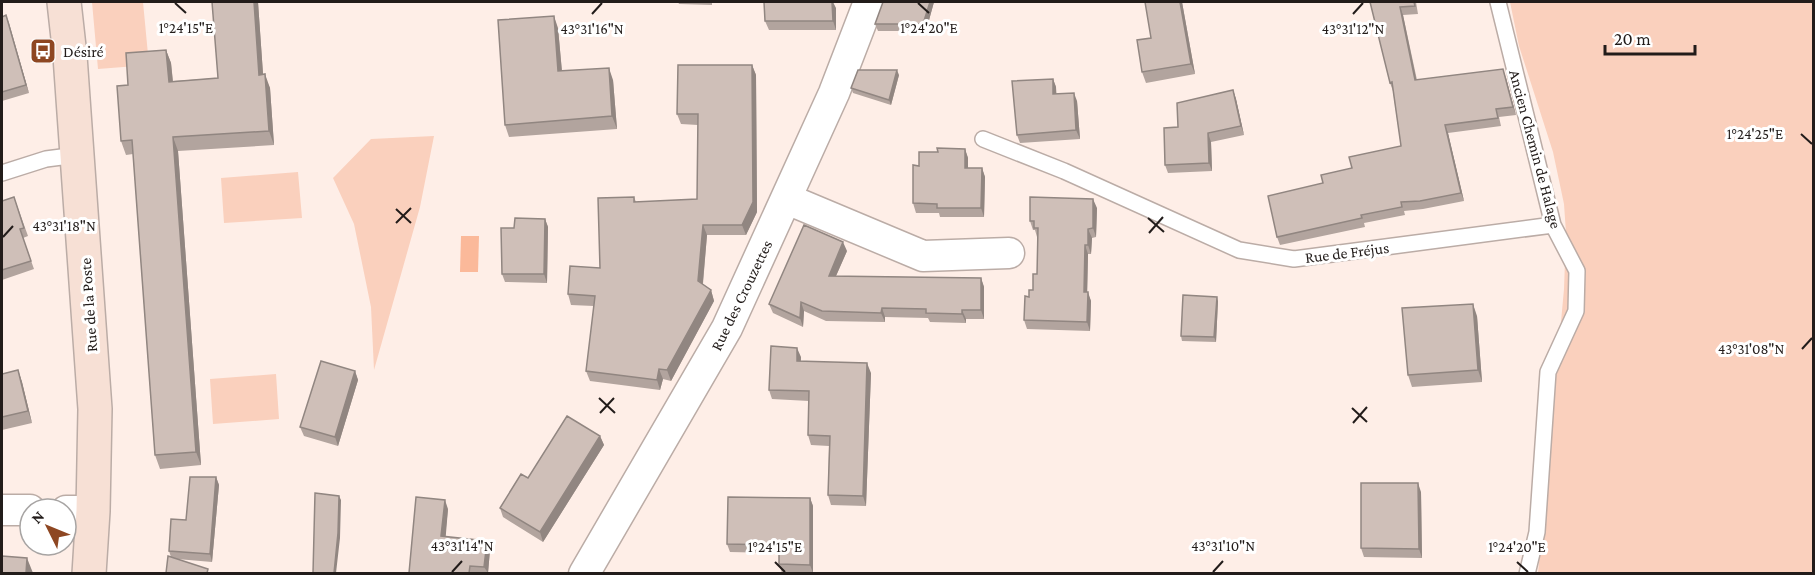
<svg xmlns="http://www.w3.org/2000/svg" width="1815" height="575" font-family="'Crimson Pro',serif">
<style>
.green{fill:#fad0bd}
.water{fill:#fbb99a}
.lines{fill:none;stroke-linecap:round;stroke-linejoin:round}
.lane-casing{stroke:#bbaca6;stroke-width:18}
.street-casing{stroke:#bbaca6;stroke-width:33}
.secondary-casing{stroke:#bbaca6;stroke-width:36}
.lane{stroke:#fff;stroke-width:15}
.street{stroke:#fff;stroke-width:30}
.secondary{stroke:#f7e0d5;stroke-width:33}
.wall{fill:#b2a49e}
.shaded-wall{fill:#918681}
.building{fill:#cfbfb8;stroke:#918681;stroke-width:1.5}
.ticks{fill:none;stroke:#221c1a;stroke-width:2}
.labels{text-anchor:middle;stroke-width:6;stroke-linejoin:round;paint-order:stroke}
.poi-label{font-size:16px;fill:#221c1a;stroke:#fff;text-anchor:start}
.street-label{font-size:16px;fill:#221c1a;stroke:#fff}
.ticks-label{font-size:15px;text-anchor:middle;fill:#221c1a;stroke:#fff;stroke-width:6;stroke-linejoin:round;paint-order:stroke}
</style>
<rect width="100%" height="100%" fill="#feeee7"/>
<path class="green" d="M92,2H143L149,65L98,69Z
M1510,2H1813V573H1538L1564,289L1566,233L1564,204L1553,152L1519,46Z
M434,136L420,207L374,370L371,307L354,224L333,178L371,139Z
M298,172L302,218L224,223L221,178Z
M276,374L279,419L213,424L210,379Z"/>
<path class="water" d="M461,236H479L478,272H460Z"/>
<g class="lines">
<g class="lane-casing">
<path id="lane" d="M1498,2L1553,225L1577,271L1576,311L1548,372L1537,532L1527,574
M983,139L1064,171L1239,250L1294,259L1553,225
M2,173L46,159L77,155"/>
</g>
<g class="street-casing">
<path id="street" d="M787,199L923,256L1009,253
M2,510H30
M66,511H93
M584,574L727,328L834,93L869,2"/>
</g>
<g class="secondary-casing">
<path id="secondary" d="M64,2L70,56L95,409L93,511L89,574"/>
</g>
<use href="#lane" class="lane"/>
<use href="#street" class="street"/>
<use href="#secondary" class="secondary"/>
</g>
<path class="wall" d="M212,2H258L263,74L270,88L274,145L178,151L201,465L160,469L155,455L133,154L126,155L121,141L128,85L166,50L171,63L173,81L218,78Z
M678,2H712V5L679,4Z
M883,2H934L926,31H878L875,24Z
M1182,2L1195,74L1146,83L1142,72L1151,38Z
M1370,2H1416L1418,14L1403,15L1417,80L1506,78L1516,115L1499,117L1501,126L1448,133L1464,201L1423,209L1404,211L1405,215L1364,223L1365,227L1280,245L1277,237L1323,183L1352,168L1401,146L1393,91L1390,83Z
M836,8V30H769L765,21Z
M6,15L29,93L2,101V17Z
M558,28L562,71L613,80L617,129L509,137L505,125Z
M752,65L756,75L757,212L746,235H707L703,284L711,290L714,301L671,381L663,379L660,390L590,381L586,371L594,306L571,305L568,294L600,268L634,197L636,202L697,199L698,125L681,124L677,114Z
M899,75L891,105L853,93L851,88Z
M1053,79L1056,87V94L1077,101L1080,139L1020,143L1017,135Z
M1233,90L1236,99L1244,135L1211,142L1212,171L1168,173L1165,165L1178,127Z
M965,149L968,158V168H982L985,177L984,217H940L939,213H916L913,203L919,166L938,152Z
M14,197L28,236L23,238L34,269L2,280V201Z
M1097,208L1096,237L1092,238L1091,254H1088L1087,292L1091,301L1090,331L1027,329L1024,320L1029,297L1033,290L1037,274V237L1035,230H1033L1030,221Z
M545,219L548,227L547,283L505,282L502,274L514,228Z
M847,251L836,276L981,278L984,287V319H966V323L930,322L928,318L885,317V322L826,321L804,311L803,327L773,313L769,304Z
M1218,301L1216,342L1182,341L1181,336Z
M1477,316L1482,382L1412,387L1408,375Z
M801,357V361L871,373L866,506L831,505L828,495L829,446L811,445L808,435L809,401L772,399L769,390Z
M18,370L22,382L32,423L2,430V374Z
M355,371L358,380L338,446L304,436L300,427Z
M600,436L604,445L543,542L503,517L500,508Z
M216,477L219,485L212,562L177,559L171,557L169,551L186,520Z
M1421,492L1422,558L1364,557L1361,548Z
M810,498L813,506V573H782L779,564V553L730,552L727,544Z
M448,509L445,537L487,541L490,550L488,573H409Z"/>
<path class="shaded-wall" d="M254,2H258L264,88L259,75Z
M832,2H833L836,8V30L833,21Z
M930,2H934L926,31L923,24Z
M1180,2H1182L1195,74L1191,64Z
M1400,7L1403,15L1418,88L1415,80Z
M6,15L9,23L29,93L26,85Z
M554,16L558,28L563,84L558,71Z
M166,50L171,63L174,95L169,82Z
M752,65L756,75L757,212L746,235L742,225Z
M609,68L613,80L617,129L612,116Z
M1503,69L1506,78L1516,115L1513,107Z
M897,70L899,75L891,105L889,100Z
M265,74L270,88L274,145L269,131Z
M1053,79L1056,87L1057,103L1053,94Z
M1233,90L1236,99L1244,135L1241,126Z
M1074,93L1077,101L1080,139L1076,130Z
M1445,125L1448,133L1464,201L1461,193Z
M1208,133L1211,142L1212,171L1209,163Z
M173,137L178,151L201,465L196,452Z
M965,149L968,158V177L965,168Z
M982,168L985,177L984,217L981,208Z
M1093,199L1097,208L1096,237L1093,228Z
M545,219L548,227L547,283L544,274Z
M703,225L707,235L702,292L698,281Z
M1088,229L1092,238L1091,254L1088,245Z
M843,242L847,251L832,285L829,276Z
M1085,245L1088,254L1087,301L1084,292Z
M981,278L984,287V319L981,310Z
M711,290L714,301L671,381L667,370Z
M1088,292L1091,301L1090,331L1087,322Z
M1217,297L1218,301L1216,342L1214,337Z
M801,302L804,311L803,327L800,318Z
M1473,304L1477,316L1482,382L1478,370Z
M882,308L885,317V322L881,313Z
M962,310L966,319V323L962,314Z
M797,348L801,357L800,371L797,361Z
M867,363L871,373L866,506L863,496Z
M659,369L663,379L660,390L657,380Z
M18,370L22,382L32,423L28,411Z
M355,371L358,380L338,446L335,437Z
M600,436L604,445L543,542L540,532Z
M216,477L219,485L212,562L210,554Z
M1418,483L1421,492L1422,558L1419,549Z
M339,496L341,500L340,538L336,573H334Z
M810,498L813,506V573L810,565Z
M445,500L448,509L445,545L441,536Z
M487,541L490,550L488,573L484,567Z
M27,558L33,573H26Z"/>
<path class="building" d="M212,2H254L259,75L265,74L269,131L173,137L196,452L155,455L132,140L121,141L117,86L128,85L126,53L166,50L169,82L218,78Z
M764,2H832L833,21H765Z
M883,2H930L923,24H875Z
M1145,2H1180L1191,64L1142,72L1137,40L1151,38Z
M1370,2H1414L1415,6L1400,7L1415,80L1503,69L1513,107L1496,109L1498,118L1445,125L1461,193L1420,201L1401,202L1402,207L1361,215L1362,218L1277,237L1268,196L1323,183L1321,175L1352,168L1349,157L1401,146L1392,82L1390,83Z
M6,15L26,85L2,92V17Z
M554,16L558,71L609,68L612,116L505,125L498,20Z
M678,65H752L753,202L742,225H703L698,281L711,290L667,370L659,369L657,380L586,371L595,296L568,294L570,266L600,268L598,198L634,197V202L697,199L698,114H677Z
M858,70H897L889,100L851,88Z
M1053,79V94L1074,93L1076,130L1017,135L1012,81Z
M1233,90L1241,126L1208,133L1209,163L1165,165L1164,128L1178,127L1177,103Z
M937,148L965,149V168H982L981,208H937V204L913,203V165L919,166V152H938Z
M14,197L24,228L20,229L31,261L2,270V201Z
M1030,197L1093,199V228L1088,229V245H1085L1084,292H1088L1087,322L1024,320L1025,296L1029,297V290H1033V274H1037L1038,228H1034V221H1030Z
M515,218L545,219L544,274H502L501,228H514Z
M804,225L843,242L829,276L981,278V310H962V314L926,313V309L882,308L881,313L822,311L801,302L800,318L769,304Z
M1183,295L1217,297L1214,337L1181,336Z
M1473,304L1478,370L1408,375L1402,308Z
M771,346L797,348V361L867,363L863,496L828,495L830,436L808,435L809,391L769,390Z
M321,361L355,371L335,437L300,427Z
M18,370L28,411L2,417V374Z
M567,416L600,436L540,532L500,508L521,474L528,478Z
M190,477H216L210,554L169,551L171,519L186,520Z
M1361,483H1418L1419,549L1361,548Z
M315,493L339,496L338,533L334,573H313Z
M416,497L445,500L441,536L487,541L484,567L470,566L469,573H409Z
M728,497L810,498V565L779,564V545L727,544Z
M2,556L27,558L26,573H2Z
M168,556L208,569L207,573H166Z"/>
<path class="ticks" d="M175,3L186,13M918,3L929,13M592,14L602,3M1353,14L1363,3M1801,134L1812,144M396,209L411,223M1148,218L1164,232M396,223L411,208M1149,233L1163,217M3,237L13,226M1802,349L1812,338M599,398L615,413M1352,408L1367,422M600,413L614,398M1353,423L1367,407M775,562L785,572M1517,562L1528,572M452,572L462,561M1213,572L1223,561"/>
<defs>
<g id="bus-square" transform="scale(1.35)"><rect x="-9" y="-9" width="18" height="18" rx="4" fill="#8e4722" stroke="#fff"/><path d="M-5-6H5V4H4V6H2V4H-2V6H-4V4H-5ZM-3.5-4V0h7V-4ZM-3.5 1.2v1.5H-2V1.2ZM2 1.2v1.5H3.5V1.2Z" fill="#fff"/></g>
</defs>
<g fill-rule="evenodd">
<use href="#bus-square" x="43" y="51"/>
</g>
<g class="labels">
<g class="poi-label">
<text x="63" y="57">Désiré</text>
</g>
<g class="street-label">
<text transform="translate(1536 149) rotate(75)" y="6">Ancien Chemin de Halage</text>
<text transform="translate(1347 252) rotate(-7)" y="6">Rue de Fréjus</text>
<text transform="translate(741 295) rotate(-64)" y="6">Rue des Crouzettes</text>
<text transform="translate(88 305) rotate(-94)" y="6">Rue de la Poste</text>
</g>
</g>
<g class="ticks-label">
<text x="186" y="33">1°24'15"E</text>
<text x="929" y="33">1°24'20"E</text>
<text x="592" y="34">43°31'16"N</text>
<text x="1353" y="34">43°31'12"N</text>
<text x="1755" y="139">1°24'25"E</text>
<text x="64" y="231">43°31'18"N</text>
<text x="1751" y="354">43°31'08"N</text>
<text x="462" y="551">43°31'14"N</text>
<text x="1223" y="551">43°31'10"N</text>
<text x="775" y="552">1°24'15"E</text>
<text x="1517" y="552">1°24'20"E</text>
</g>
<rect width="1815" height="575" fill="none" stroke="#221c1a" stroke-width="6"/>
<g transform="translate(48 527) rotate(313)"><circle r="28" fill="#ffffff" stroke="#a7a4a3" stroke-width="1.5"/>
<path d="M0-4.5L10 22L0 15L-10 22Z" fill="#8e4722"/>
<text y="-9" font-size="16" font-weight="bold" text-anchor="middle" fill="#221c1a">N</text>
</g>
<path d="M1605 45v9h90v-9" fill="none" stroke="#221c1a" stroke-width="3"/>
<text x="1614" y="45" font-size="18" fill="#221c1a" stroke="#ffffff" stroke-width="4.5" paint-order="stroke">20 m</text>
</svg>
